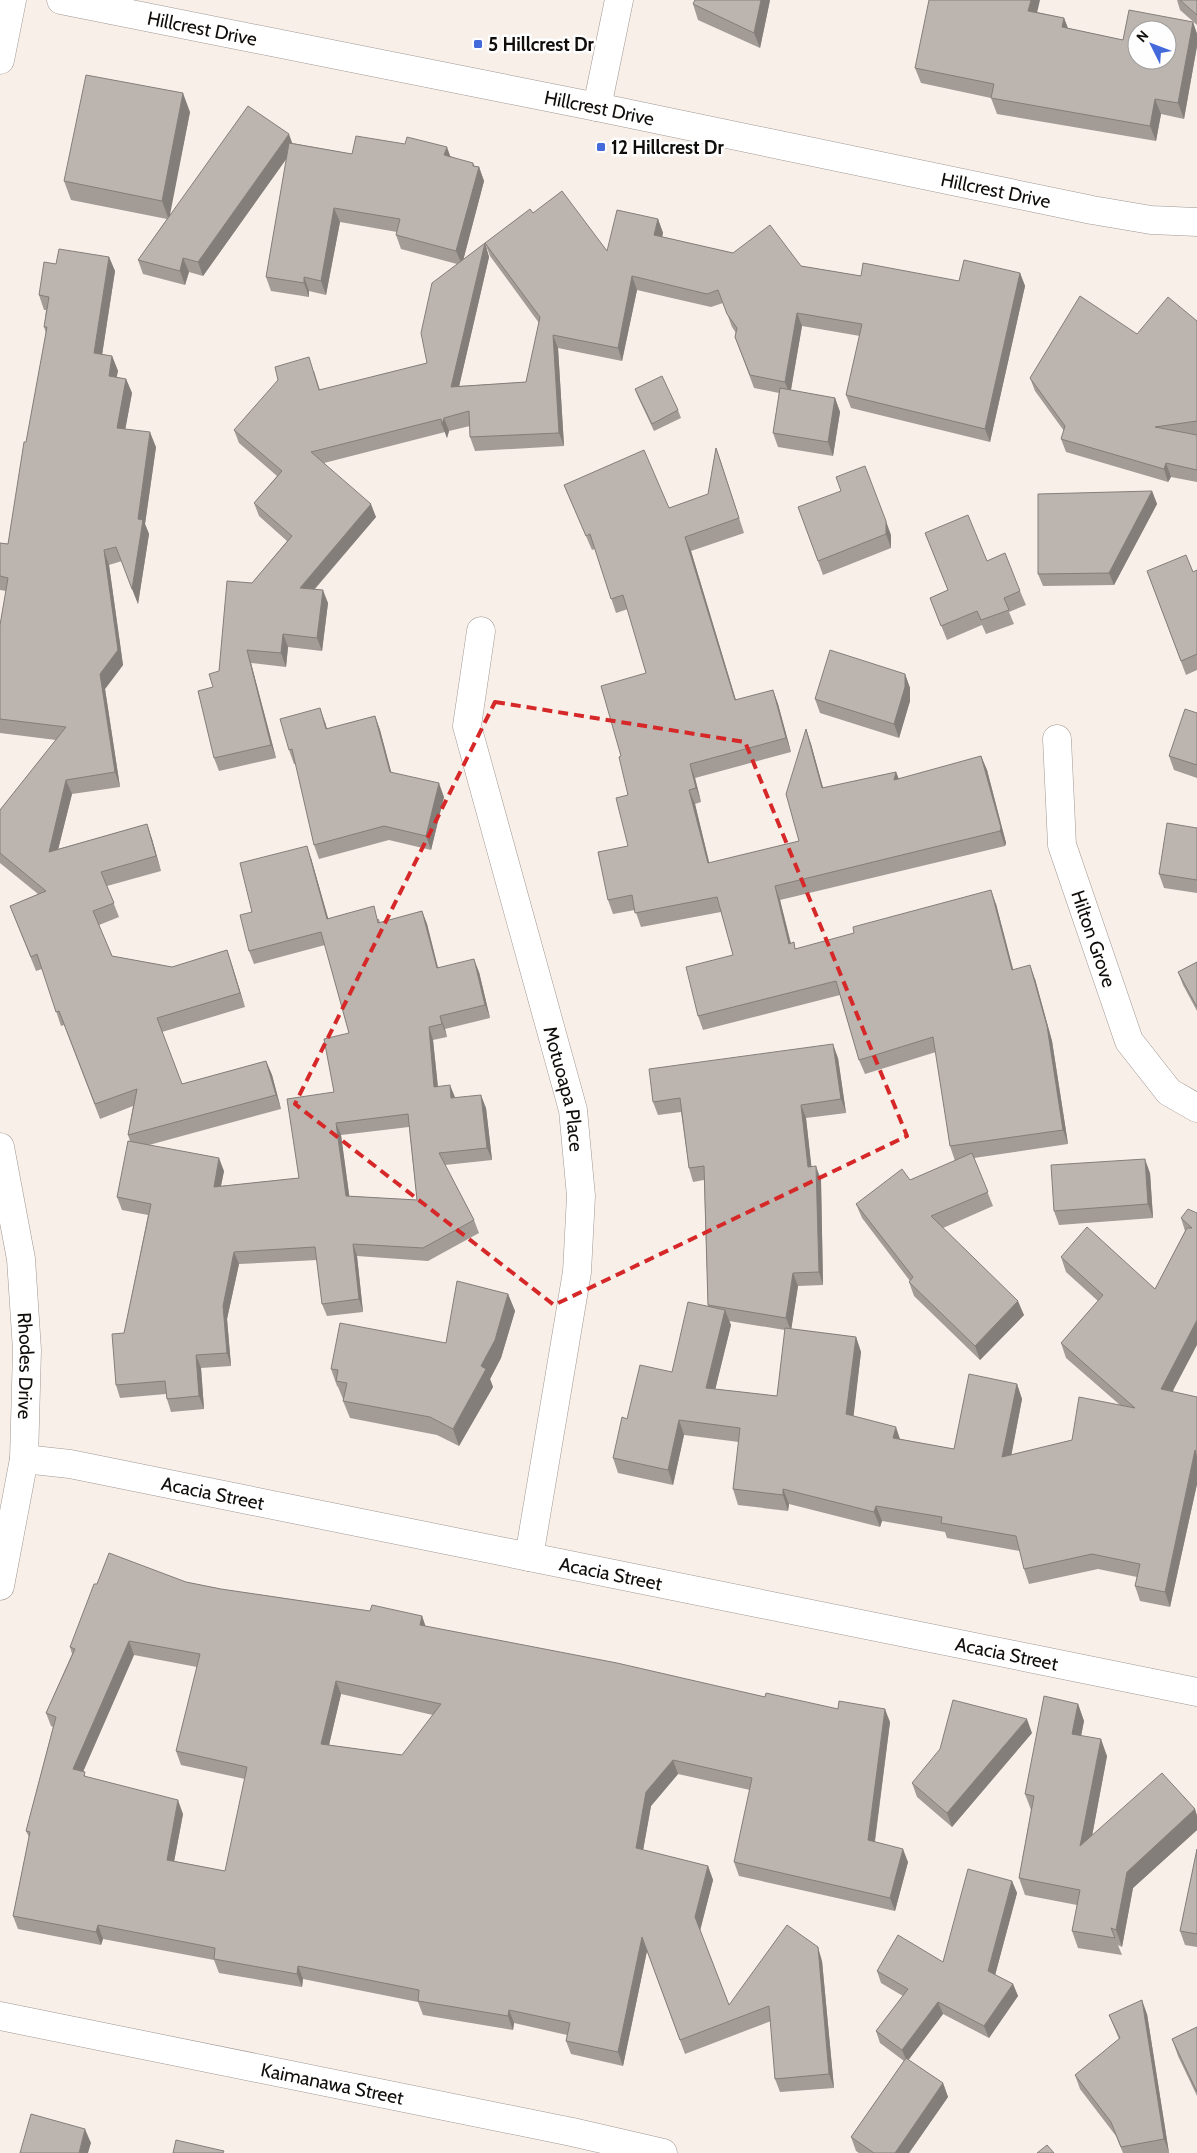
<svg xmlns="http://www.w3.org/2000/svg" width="1197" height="2153" font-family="Cabin,sans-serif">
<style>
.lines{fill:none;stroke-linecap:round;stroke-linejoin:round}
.street-casing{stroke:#a09792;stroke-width:29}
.secondary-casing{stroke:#a09792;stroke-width:29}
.street{stroke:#fff;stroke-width:28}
.secondary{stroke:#fff;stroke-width:28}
.wall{fill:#a29b96;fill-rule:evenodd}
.shaded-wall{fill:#847e7a}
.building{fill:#bcb4ae;stroke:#847e7a;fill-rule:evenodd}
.marked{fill:none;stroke:#d62828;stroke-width:4;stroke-dasharray:10 6;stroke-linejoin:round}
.poi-dot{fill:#4469db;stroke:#fefefe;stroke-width:2}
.labels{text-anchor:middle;stroke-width:5;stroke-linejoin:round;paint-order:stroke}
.street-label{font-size:19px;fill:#100d0b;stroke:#fefefe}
.poi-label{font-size:19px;font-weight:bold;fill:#100d0b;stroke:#fefefe;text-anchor:start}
</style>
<rect width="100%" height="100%" fill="#f8efe9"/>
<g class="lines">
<g class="street-casing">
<g id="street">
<path id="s1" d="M61,0L597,107L1092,210L1151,220L1197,222"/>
<path d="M0,60L12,0"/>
<path d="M597,107L619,0"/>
<path id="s2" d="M481,631L467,726L573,1110L581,1196L577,1272L529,1557"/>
<path id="s3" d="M1057,739L1062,845L1129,1041L1169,1092L1197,1108"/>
<path id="s4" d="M0,1147L21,1259L27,1350L24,1459L0,1586"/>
<path id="s5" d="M24,1459L70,1464L1197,1692"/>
</g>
</g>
<g class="secondary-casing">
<g id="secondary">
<path id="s6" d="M0,2016L572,2132L663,2153"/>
</g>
</g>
<use href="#street" class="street"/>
<use href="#secondary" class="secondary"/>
</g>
<path class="wall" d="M695,0H770L760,48L698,20L693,4Z
M1177,0H1197V25L1180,10Z
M1037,12L1064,18L1068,28L1123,40L1193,22L1197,34V46L1184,119L1161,114L1156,141L997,114L991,98L921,83L915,68Z
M190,112L169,216L292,143L352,154L450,156L475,166L479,167L484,181L463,260L485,243L489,257L459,386L526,382L539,323L490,256L485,243L533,213L607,251L658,219L663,233L662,237L733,253L801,266L861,276L959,281L1020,273L1025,286L990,442L851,408L846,395L860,336L802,326L791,390L835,398L840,412L833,456L778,447L773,433L779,393L754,388L735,337L736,333L732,327L723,303L711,307L637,290L622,361L558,348L564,446L475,451L470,437V426L449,431L447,438L445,432L324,463L376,517L315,589L328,603L322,651L288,647L286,667L251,663L276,758L219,771L214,758L213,687L252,583L287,541L259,516L254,503L277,476L239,443L234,430L314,371L320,390L427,363L457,264L401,249L396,235L397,232L340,222L326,295L309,291V297L271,291L266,277L287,158L203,276L189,272L185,285L143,274L138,260L167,219L71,200L64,181Z
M109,257L115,271L102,355L112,356L118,371L116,377L126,379L132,393L125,429L156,447L145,524L149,534L138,604L122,561L109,565L123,665L105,689L120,787L72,794L58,849L147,824L152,839L161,871L107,886L119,917L99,925L112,956L172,967L227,950L232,965L245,1007L162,1032L182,1084L266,1061L272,1075L281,1109L149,1145L224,1171L221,1186L299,1178L334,1092L349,1033L325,945L254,964L249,951L252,912L311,858L328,918L379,919L380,923L422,911L427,924L438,967L479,972L490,1018L445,1029L447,1037L433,1040L438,1086L455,1098L486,1108L492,1160L445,1165L474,1220L479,1233L428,1261L357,1256L363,1312L327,1316L322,1304L317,1260L239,1264L227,1319L231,1366L201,1368L204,1409L171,1412L167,1399L166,1394L120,1398L116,1385L124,1333L148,1215L122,1210L117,1197L130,1141L128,1135L133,1106L100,1119L64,1025L61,1026L42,969L36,971L10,906L38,894L0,863V810L56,740L0,733V625L6,591L0,590V543L8,544L46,333L44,327L46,310H44L39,295L56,264ZM409,1127L417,1200L349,1196L341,1135Z
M1197,321V482L1171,477L1168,482L1066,452L1061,439L1064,431L1035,391L1030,378L1137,334Z
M635,389L678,410L681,418L654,431L638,397Z
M716,448L744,533L691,551L736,700L773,690L778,704L791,752L695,778L701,802L695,804L709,863L799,841L806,729L811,744L823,788L896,772L899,779L981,756L987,770L1006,843L1005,846L780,900L791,943L796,949L996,904L1013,970L1035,979L1052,1041L1068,1144L974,1158L993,1206L943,1228L1024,1315L980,1360L914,1296L909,1282L910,1281L862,1218L856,1204L955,1161L950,1146L936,1052L865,1074L859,1060L840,995L703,1030L698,1016L733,955L721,912L641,927L635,910L613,914L608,900L628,846V795L621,756L646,673L628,609L616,613L595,549L592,550L570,499L564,485L669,508L708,494Z
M1152,491L1157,504L1114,585L1043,586L1038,574Z
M798,507L891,535V548L823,575Z
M925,533L987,561L1020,591L1026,605L1009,612L1014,624L986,634L982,625L947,640L930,598L948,590Z
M1197,570V670L1186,675L1147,571L1193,572Z
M905,674L910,688V701L899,738L820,713L815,699Z
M1197,713V778L1174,770L1169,756Z
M375,716L380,730L391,772L444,797L431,850L389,840L319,859L314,845L296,764H294L289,750L325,722L327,729Z
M1197,828V893L1164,888L1159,874Z
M1197,962V1011L1183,985L1178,972Z
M838,1058L846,1113L806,1118L811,1166L821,1180L823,1285L798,1286L791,1329L856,1337L861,1352L853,1416L900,1439L954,1449L1017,1384L1022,1399L1011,1455L1072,1440L1120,1405L1066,1358L1061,1343L1098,1301L1066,1272L1061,1257L1155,1289L1185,1231L1181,1218L1197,1213L1173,1392L1197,1397V1484L1170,1607L1140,1601L1135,1586L1137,1577L1098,1569L1029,1584L1024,1569L1020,1551L947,1538L945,1532L882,1521L880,1527L789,1504L788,1511L738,1505L733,1489L739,1442L684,1435L673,1485L618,1473L613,1458L627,1419L672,1372L708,1306L704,1180L693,1182L689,1168L681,1112L658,1115L653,1102ZM729,1321L785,1330L777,1396L715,1389L731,1325Z
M1150,1173L1153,1218L1059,1225L1054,1211Z
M508,1294L515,1311L501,1358L490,1379L493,1387L459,1446L437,1435L350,1418L343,1401L344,1399H343L338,1387L337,1386L331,1369L446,1343Z
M186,1582L221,1589L370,1611L422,1616L425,1626L765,1697L890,1722L875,1842L908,1862L895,1911L739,1876L734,1862L750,1790L678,1774L651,1806L643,1850L708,1866L713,1880L700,1930L729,2005L822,1961L834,2088L780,2092L775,2079L771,2021L685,2054L647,1951L623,2066L571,2054L566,2041L567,2035L514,2023L513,2030L423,2015L418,2002L303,1979L302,1987L219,1973L214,1960L103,1939L101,1945L18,1929L13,1916L29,1837L26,1831L53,1727L51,1726L46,1713L72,1654L70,1647L97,1584ZM134,1655L197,1667L176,1751L181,1765L245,1779L225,1871L174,1861L183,1814L86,1777L83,1772ZM341,1694L433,1715L402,1755L329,1745Z
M1078,1704L1084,1721L1081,1736L1107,1756L1092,1836L1195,1809L1197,1816V1830L1133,1888L1122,1947L1118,1945L1122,1955L1078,1948L1072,1931L1077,1905L1025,1895L1019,1878L1031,1810L1025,1794Z
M1032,1733L952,1827L917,1797L912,1783Z
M1197,1849V1947L1185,1945L1180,1931Z
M1012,1881L1017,1893L995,1975L1013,1984L1018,1996L989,2038L943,2014L908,2060L943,2083L948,2097L909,2153H859L856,2151L851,2137L904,2061L880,2043L876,2031L903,1996L881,1983L877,1971L943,1962Z
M1147,2014L1169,2153H1123L1116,2136L1080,2089L1075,2075L1119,2039L1109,2015Z
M1197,2027V2096L1178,2056L1172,2039Z"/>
<path class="shaded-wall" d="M761,0H770L760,48L754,33Z
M1031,0H1040L1034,26L1028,11Z
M1064,18L1070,34L1062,27Z
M1193,22L1197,34V46L1184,119L1178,103Z
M183,93L190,112L169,220L162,201Z
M1155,99L1161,114L1156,141L1150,126Z
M289,134L294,148L203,276L198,262Z
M447,147L452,161L444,155Z
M473,163L477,173L479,167L484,181L462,265L456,251Z
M334,208L340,222L326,295L321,281Z
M658,219L663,233L659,249L654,235Z
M485,243L489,257L456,400L451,387Z
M109,257L115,271L100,368L94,353Z
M183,258L189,272L185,285L180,271Z
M1020,273L1025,286L990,442L985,429Z
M632,276L637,290L622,361L618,348Z
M304,277L309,291V297L304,283Z
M797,313L802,326L790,395L785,382Z
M553,335L558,348L564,446L559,433Z
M112,356L118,371L114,390L109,376Z
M126,379L132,393L123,442L117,428Z
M835,398L840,412L833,456L828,442Z
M444,418L449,431L447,438L442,425Z
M150,432L156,447L145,524L149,534L138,604L132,589L138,519Z
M716,448L721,462L744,533L739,518Z
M1166,463L1171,477L1168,482L1164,469Z
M1152,491L1157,504L1114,585L1109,573Z
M371,504L376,517L304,601L300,588Z
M886,521L891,535V548L886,534Z
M685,537L691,551L740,714L735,700Z
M104,550L109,565L123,665L105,689L120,787L115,772L100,674Z
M323,590L328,603L322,651L317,638Z
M283,634L288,647L286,667L281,653Z
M247,650L251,663L276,758L271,745Z
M905,674L910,688V701L899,738L894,724Z
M773,690L778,704L791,752L786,738Z
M320,708L325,722L331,743L326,729Z
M375,716L380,730L395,786L390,772Z
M806,729L811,744L827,802L822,788Z
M981,756L987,770L1006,843L1005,846L1000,831Z
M690,764L695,778L701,802L696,788Z
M896,772L901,786L894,780Z
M66,780L72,794L54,866L49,852Z
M439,783L444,797L431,850L426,836Z
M689,790L695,804L713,878L708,863Z
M147,824L152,839L161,871L156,856Z
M307,846L311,858L332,932L327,919Z
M775,886L780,900L794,958L789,944Z
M991,890L996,904L1017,984L1012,970Z
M422,911L427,924L441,981L437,968Z
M227,950L232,965L245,1007L240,993Z
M474,959L479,972L490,1018L485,1005Z
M1030,965L1035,979L1052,1041L1068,1144L1063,1130Z
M440,1016L445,1029L447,1037L442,1024Z
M429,1027L433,1040L439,1099L434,1087Z
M833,1044L838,1058L846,1113L841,1099Z
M266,1061L272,1075L281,1109L276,1095Z
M450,1085L455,1097L451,1098Z
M481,1095L486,1108L492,1160L487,1148Z
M801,1105L806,1118L813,1180L808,1167Z
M336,1123L341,1135L351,1208L346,1196Z
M219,1158L224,1171L218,1200L214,1187Z
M1145,1159L1150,1173L1153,1218L1148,1204Z
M816,1166L821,1180L823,1285L819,1272Z
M353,1244L357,1256L363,1312L359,1299Z
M234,1252L239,1264L227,1319L231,1366L227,1353L223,1306Z
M793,1273L798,1286L791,1331L786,1318Z
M508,1294L515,1311L501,1358L490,1379L493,1387L459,1446L453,1429L481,1366Z
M1018,1301L1024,1315L980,1360L975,1346Z
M725,1310L731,1325L712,1403L706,1388Z
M1197,1320V1345L1166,1404L1161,1389Z
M856,1337L861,1352L852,1430L846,1414Z
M196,1355L201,1368L204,1409L199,1396Z
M1017,1384L1022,1399L1008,1473L1002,1457Z
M679,1420L684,1435L673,1485L668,1470Z
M896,1427L901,1442L893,1438Z
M1195,1450L1197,1455V1484L1170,1607L1165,1592Z
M783,1489L789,1504L788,1511L783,1495Z
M876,1506L882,1521L880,1527L874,1512Z
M422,1616L427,1630L420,1625Z
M129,1641L134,1655L78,1783L73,1769Z
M336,1681L341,1694L326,1758L321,1744Z
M1078,1704L1084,1721L1078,1751L1072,1734Z
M885,1709L890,1722L873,1854L868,1840Z
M1027,1719L1032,1733L952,1827L947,1813Z
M1101,1739L1107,1756L1087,1863L1080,1846Z
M673,1760L678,1774L651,1806L641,1862L636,1848L646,1792Z
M178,1800L183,1814L172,1873L167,1860Z
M1195,1809L1197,1816V1830L1133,1888L1122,1947L1116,1930L1127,1872Z
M903,1849L908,1862L895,1911L890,1898Z
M708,1866L713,1880L700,1931L695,1917Z
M1012,1881L1017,1893L993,1983L988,1971Z
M98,1925L103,1939L101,1945L96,1932Z
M642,1937L647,1951L623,2066L618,2052Z
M818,1947L822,1961L834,2088L829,2074Z
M298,1966L303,1979L302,1987L297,1974Z
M1013,1984L1018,1996L989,2038L984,2026Z
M1142,2000L1147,2014L1169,2153L1164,2139Z
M938,2002L943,2014L907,2062L902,2050Z
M509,2010L514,2023L513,2030L508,2016Z
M943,2083L948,2097L909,2153H895Z
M85,2129L91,2143L88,2153H79Z"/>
<path class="building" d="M695,0H761L754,33L693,4Z
M929,0H1031L1028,11L1064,18L1062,27L1123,40L1129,10L1193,22L1178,103L1155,99L1150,126L991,98L994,84L915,68ZM1137,30H1167V60H1137Z
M1180,0H1197V15Z
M86,75L183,93L162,201L64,181Z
M248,106L289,134L198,262L183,258L180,271L138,260Z
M356,136L405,144L407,137L447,147L444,155L473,163V166L479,167L456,251L396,235L400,219L334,208L321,281L304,277V283L266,277L289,143L352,154Z
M562,191L607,251L617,210L658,219L654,235L733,253L770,225L801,266L861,276L863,263L959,281L964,260L1020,273L985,429L846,395L862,324L797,313L785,382L750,375L735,337L737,328L727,314L718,290L707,294L632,276L618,348L553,335L559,433L470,437L469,411L444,418L442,425L441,419L311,452L371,504L300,588L323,590L317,638L283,634L281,653L247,650L271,745L214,758L198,691L213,687L209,674L219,671L227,581L252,583L292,536L254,503L282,471L234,430L278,380L275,367L309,357L319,390L427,363L421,333L432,283L485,243L451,387L526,382L540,317L485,243L530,209L533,213Z
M59,249L109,257L94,353L112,356L109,376L126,379L117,428L150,432L138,519L143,520L132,589L116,547L104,550L118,650L100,674L115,772L66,780L49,852L147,824L156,856L101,872L114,903L93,911L112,956L172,967L227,950L240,993L157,1018L182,1084L266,1061L276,1095L128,1135L137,1089L95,1104L59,1011L56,1012L37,954L31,957L10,906L46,891L0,853V810L66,727L0,719V625L8,578L0,576V543L8,544L24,442H26L47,327H44L49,297L39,295L44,262L56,264Z
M1080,296L1137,334L1168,297L1197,321V421L1155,427L1197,435V470L1166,463L1164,469L1061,439L1065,426L1030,378Z
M662,376L678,410L652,424L635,389Z
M780,388L835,398L828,442L773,433Z
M716,448L739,518L685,537L735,700L773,690L786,738L690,764L696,788L689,790L708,863L799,841L786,794L806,729L822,788L896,772L894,780L981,756L1001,828L1000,831L775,886L789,944L794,942L795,949L854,933L853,927L991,890L1012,970L1030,965L1047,1026L1063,1130L950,1146L933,1037L859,1060L836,981L698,1016L686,967L733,955L717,897L635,913L632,895L608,900L598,852L628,846L616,798L628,795L619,757L621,756L601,686L646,673L623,595L611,599L590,534L586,536L564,485L644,450L669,508L708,494Z
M865,466L886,521V534L818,561L798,507L841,491L836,477Z
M1152,491L1109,573L1038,574V494Z
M968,515L987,561L1005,553L1020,591L1004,598L1009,610L981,620L977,611L941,626L930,598L948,590L925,533Z
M1186,555L1193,572L1197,570V654L1181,661L1147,571Z
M830,650L905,674V687L894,724L815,699Z
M320,708L326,729L375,716L390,772L439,783L426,836L384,826L314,845L292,749L289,750L280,719Z
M1185,709L1197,713V765L1169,756Z
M1167,823L1197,828V880L1159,874Z
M307,846L327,919L374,906L378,923L422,911L437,968L474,959L485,1005L440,1016L442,1024L429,1027L434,1087L450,1085L451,1098L481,1095L487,1148L439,1153L474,1220L423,1248L353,1244L359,1299L322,1304L315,1247L234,1252L223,1306L227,1353L196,1355L199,1396L167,1399L165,1381L116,1385L112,1334L124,1333L151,1204L117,1197L128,1141L219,1158L214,1187L299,1178L287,1099L334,1092L324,1039L349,1033L321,932L249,951L240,915L252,912L240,863ZM408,1114L417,1200L346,1196L336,1123Z
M1197,962V1007L1178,972Z
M833,1044L841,1099L801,1105L808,1167L816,1166L819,1272L793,1273L786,1318L708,1305L704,1166L689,1168L680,1098L653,1102L649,1069Z
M972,1153L988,1192L931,1216L1018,1301L975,1346L909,1282L913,1277L856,1204L902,1169L910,1180Z
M1145,1159L1148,1204L1054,1211L1051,1165Z
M1188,1209L1197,1213V1320L1161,1389L1197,1397V1459L1195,1450L1165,1592L1135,1586L1140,1564L1092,1554L1024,1569L1016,1536L941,1523L942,1517L876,1506L874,1512L783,1489V1495L733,1489L740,1428L679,1420L668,1470L613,1458L622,1417L627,1419L640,1365L672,1372L688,1302L725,1310L706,1388L777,1396L785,1328L856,1337L846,1414L896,1427L893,1438L954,1449L969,1374L1017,1384L1002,1457L1072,1440L1079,1397L1135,1408L1061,1343L1103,1295L1061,1257L1087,1227L1155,1289L1187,1228H1192L1181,1218Z
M457,1281L508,1294L495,1340L481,1366L486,1369L453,1429L430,1417L343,1401L347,1383L336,1381L338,1370L331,1369L340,1323L446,1343Z
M109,1553L186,1582L221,1589L370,1611L372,1605L422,1616L420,1625L617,1663L765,1697L766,1693L838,1709L839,1701L885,1709L868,1840L903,1849L890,1898L734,1862L752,1778L673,1760L646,1792L636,1848L708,1866L695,1917L729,2005L787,1925L818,1947L829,2074L775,2079L769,2006L680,2040L642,1937L618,2052L566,2041L570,2023L509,2010L508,2016L418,2001L419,1990L298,1966L297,1974L214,1959L215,1948L98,1925L96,1932L13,1916L30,1832L26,1831L56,1717L46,1713L75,1649L70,1647L94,1584H97ZM129,1641L200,1654L176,1751L247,1767L225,1871L167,1860L178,1800L84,1776L85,1772L73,1769ZM336,1681L441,1704L402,1755L321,1744Z
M1044,1696L1078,1704L1072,1734L1101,1739L1080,1846L1162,1773L1195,1809L1127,1872L1116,1930L1111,1928L1115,1938L1072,1931L1080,1890L1019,1878L1034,1796L1025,1794Z
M953,1700L1027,1719L947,1813L912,1783L940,1749Z
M1197,1849V1934L1180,1931Z
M968,1869L1012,1881L988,1971L1013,1984L984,2026L938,2002L902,2050L876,2031L908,1989L877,1971L898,1935L943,1962Z
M1142,2000L1164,2139L1121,2147L1111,2122L1075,2075L1120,2038L1109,2015Z
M1197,2027V2092L1172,2039Z
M906,2058L943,2083L895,2153H874L851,2137Z
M31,2114L85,2129L79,2153H20Z
M176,2140L224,2151L223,2153H173Z
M1047,2145L1054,2153H1037Z"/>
<path class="marked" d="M495,702L745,742L907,1136L554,1305L295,1104Z"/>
<g class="poi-dot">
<rect x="473" y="39" width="10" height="10" rx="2.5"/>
<rect x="596" y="142" width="10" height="10" rx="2.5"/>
</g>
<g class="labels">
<g class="street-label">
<text dy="7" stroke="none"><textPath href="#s1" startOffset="144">Hillcrest Drive</textPath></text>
<text dy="7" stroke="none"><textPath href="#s1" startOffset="549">Hillcrest Drive</textPath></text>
<text dy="7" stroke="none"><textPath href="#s1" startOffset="954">Hillcrest Drive</textPath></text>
<text dy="7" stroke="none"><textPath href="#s3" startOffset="205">Hilton Grove</textPath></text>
<text dy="7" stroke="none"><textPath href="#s2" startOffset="472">Motuoapa Place</textPath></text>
<text dy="7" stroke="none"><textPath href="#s4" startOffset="221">Rhodes Drive</textPath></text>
<text dy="7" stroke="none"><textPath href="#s5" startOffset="192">Acacia Street</textPath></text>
<text dy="7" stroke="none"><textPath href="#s5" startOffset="598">Acacia Street</textPath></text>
<text dy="7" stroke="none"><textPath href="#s5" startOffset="1002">Acacia Street</textPath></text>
<text dy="7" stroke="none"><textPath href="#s6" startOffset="339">Kaimanawa Street</textPath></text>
</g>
<g class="poi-label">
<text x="488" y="51">5 Hillcrest Dr</text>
<text x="611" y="154">12 Hillcrest Dr</text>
</g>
</g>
<g transform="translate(1152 45) rotate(312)"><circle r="24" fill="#fefefe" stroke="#9f9e9d"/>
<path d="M0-4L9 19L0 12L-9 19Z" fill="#4469db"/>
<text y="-8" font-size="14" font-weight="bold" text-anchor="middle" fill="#100d0b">N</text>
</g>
</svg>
